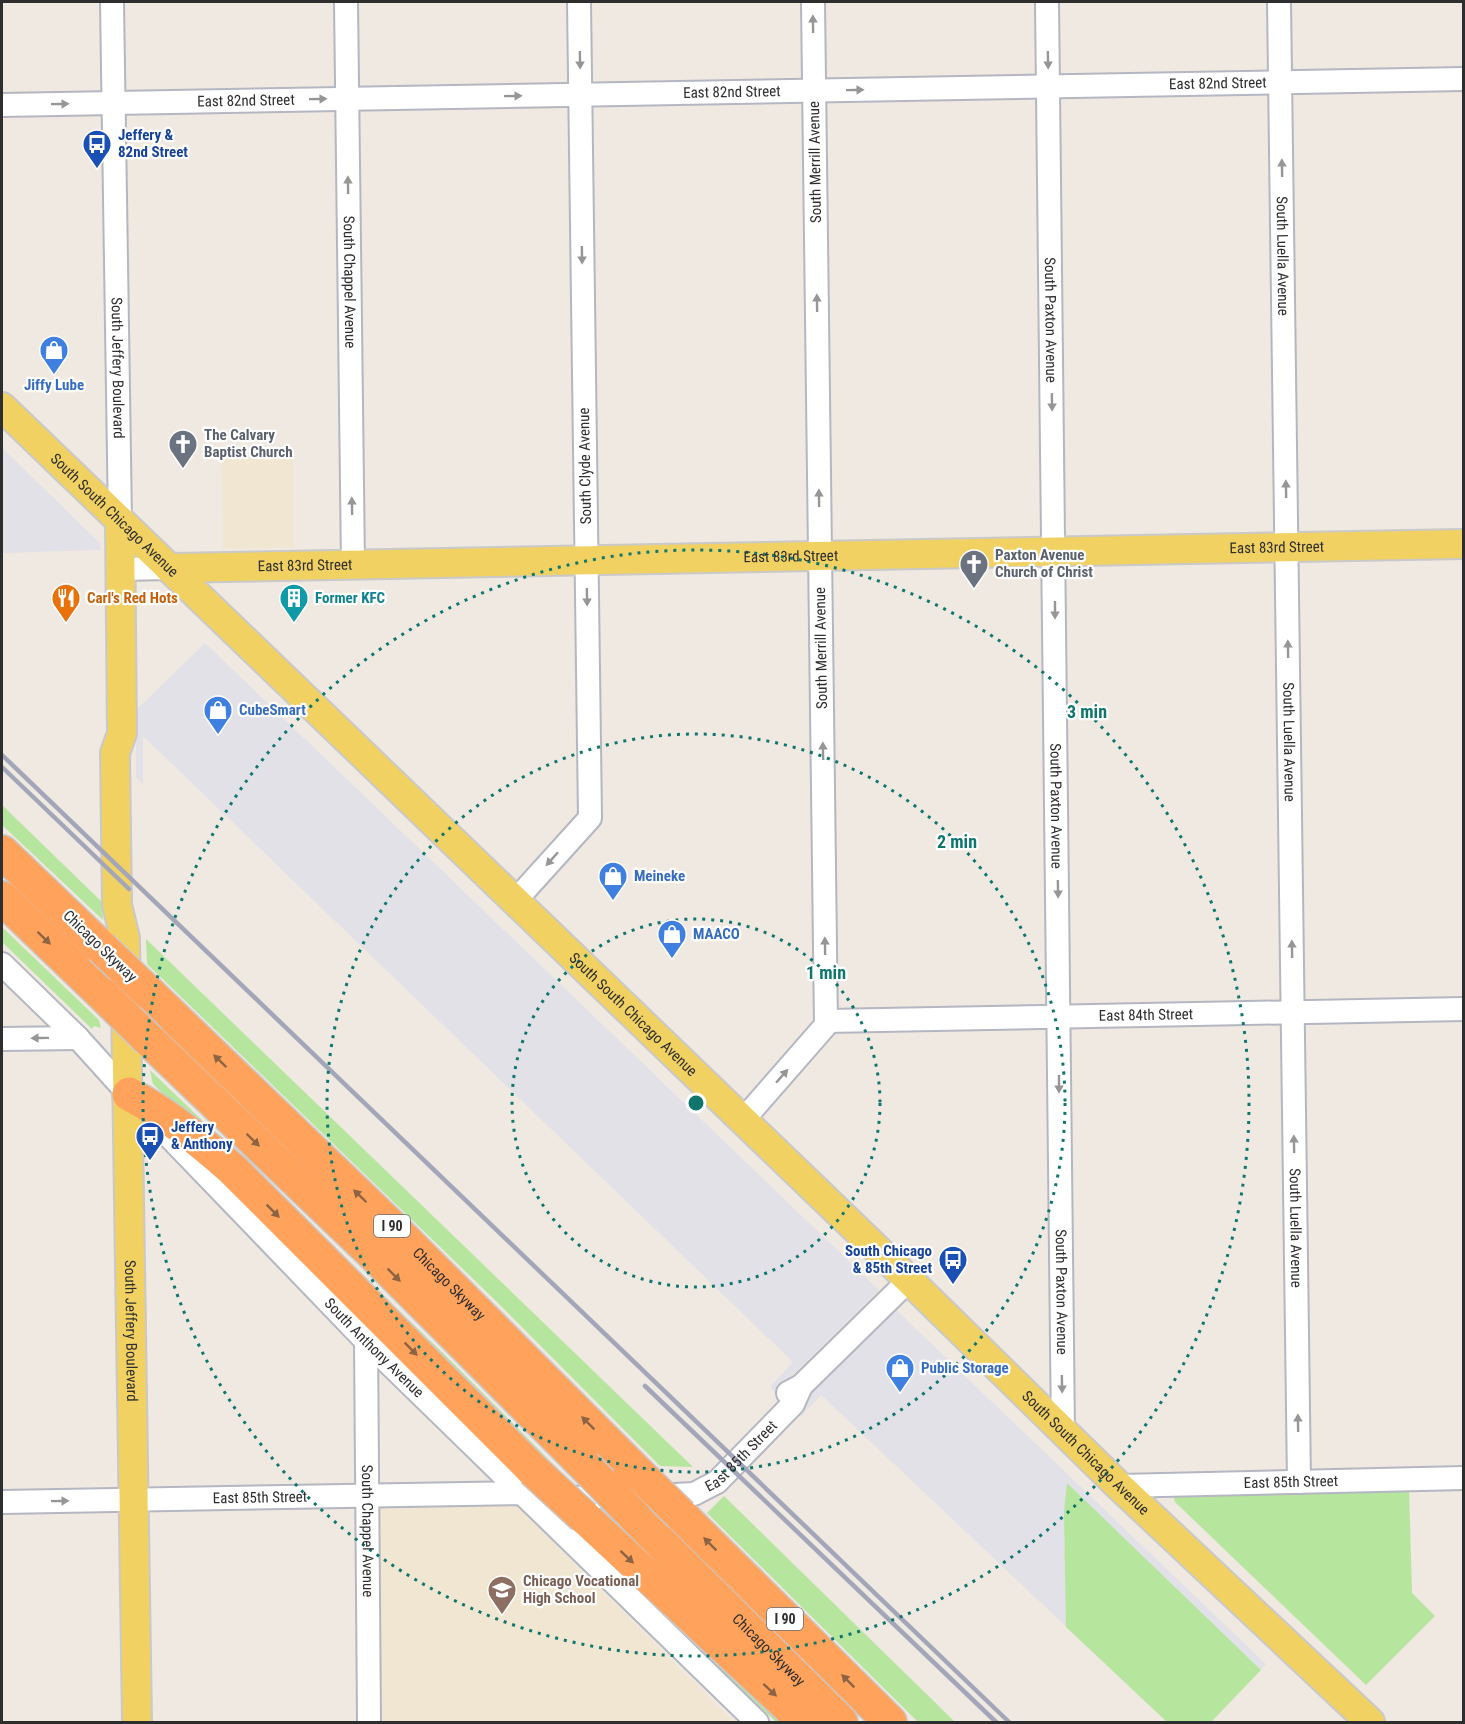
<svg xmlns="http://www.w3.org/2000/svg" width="1465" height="1724" font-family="'Roboto Condensed',sans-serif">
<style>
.industrial{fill:#e3e1e8}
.education{fill:#f0e6d1}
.green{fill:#b6e59e}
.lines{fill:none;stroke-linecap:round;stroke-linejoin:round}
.minor-casing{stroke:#b4b7c1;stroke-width:26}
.major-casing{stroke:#c9c9c9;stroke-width:32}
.highway-casing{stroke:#c9c9c9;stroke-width:36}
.minor{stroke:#fff;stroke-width:22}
.major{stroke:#f2d163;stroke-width:28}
.highway{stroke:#ffa35c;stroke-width:33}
.rail{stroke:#a3a6b8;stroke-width:4.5}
.highway-bridge-casing{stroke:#c9c9c9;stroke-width:36;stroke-linecap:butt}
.highway-bridge{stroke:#ffa35c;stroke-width:33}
.oneway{fill:#969696}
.oneway2{fill:#8c6343}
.ring{fill:none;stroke:#0f766e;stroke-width:3;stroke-dasharray:3 6}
.labels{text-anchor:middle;stroke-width:4.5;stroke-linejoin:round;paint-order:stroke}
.shield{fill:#fff;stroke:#6d6d6d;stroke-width:1.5}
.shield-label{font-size:14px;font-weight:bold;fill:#2e2e2e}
.street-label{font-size:15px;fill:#2e2e2e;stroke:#fff}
.transit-label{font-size:15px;font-weight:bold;fill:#164399;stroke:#fff;text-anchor:start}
.shop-label{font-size:15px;font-weight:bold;fill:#366cbe;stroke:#fff;text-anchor:start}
.worship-label{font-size:15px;font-weight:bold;fill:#5b616d;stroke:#fff;text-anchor:start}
.food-label{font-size:15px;font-weight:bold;fill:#c56008;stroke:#fff;text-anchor:start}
.culture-label{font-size:15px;font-weight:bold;fill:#0d838f;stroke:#fff;text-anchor:start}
.education-label{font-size:15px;font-weight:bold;fill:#785e54;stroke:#fff;text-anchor:start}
.centre{fill:#0f766e;stroke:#fff;stroke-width:3}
.ring-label{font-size:18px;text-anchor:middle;font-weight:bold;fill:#0f766e;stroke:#fff;stroke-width:4.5;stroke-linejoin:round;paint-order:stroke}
</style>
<rect width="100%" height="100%" fill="#efe9e1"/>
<path class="industrial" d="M2,448L100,543L101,550L2,553Z
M205,643L879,1290L775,1392L770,1387L793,1362L143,736V785L136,778V710Z
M893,1307L1266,1664L1211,1722H1167L821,1395L801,1416L795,1411L818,1387L824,1377Z"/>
<path class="education" d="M293,449L294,547L223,549L222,450Z
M516,1505L734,1722H380L376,1507Z"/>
<path class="green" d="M2,805L102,902L103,920L2,825Z
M2,927L99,1020L101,1028L94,1026L92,1029L2,942Z
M146,939L693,1467L660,1466L495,1300L147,964Z
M150,1070L444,1354L558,1469H547L153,1084Z
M1067,1483L1261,1670L1211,1722H1167L1066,1627L1064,1511Z
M1409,1487L1412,1593L1435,1616L1366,1685L1175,1502L1173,1496Z
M724,1496L955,1722H918L707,1513Z
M567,1524L792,1722H776Z"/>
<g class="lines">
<g class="minor-casing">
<g id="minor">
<path id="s1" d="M112,2L120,521"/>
<path id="s2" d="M346,2L353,565"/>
<path id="s3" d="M1047,2L1063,1432"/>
<path id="s4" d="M1279,2L1299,1482"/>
<path id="s5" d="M2,105L1464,79"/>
<path d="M121,569L169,568"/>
<path d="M515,901L590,818L579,2"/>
<path d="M2,964L78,1038L134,1100"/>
<path id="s6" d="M826,1021L1464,1009"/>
<path d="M2,1039L78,1038"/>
<path d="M743,1120L826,1025L813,2"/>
<path id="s7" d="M159,1126L366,1341L757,1722"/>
<path id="s8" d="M366,1341L369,1722"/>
<path d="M788,1393L801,1386L909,1280"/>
<path id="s9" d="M1119,1486L1464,1478"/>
<path id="s10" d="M655,1496L694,1494L717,1482L793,1404L801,1386"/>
<path id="s11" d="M2,1502L520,1493L544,1499L622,1496"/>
</g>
</g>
<g class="major-casing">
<g id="major">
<path id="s12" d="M2,407L909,1280L1119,1486L1370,1722"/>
<path id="s13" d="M120,521L122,733L115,753L117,905L125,938L137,1722"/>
<path id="s14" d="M169,568L1464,544"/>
</g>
</g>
<g class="highway-casing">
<g id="highway">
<path d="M2,852L101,947"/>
<path d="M2,898L102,994"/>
<path id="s15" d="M149,993L392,1227L629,1464"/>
<path d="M150,1041L374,1255L585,1466"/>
<path d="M129,1094C168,1115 199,1140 233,1170L533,1470"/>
<path d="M681,1515L890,1722"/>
<path id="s16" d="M634,1516L841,1722"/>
<path d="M584,1517L805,1722"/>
</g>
</g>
<use href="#minor" class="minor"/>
<use href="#major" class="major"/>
<use href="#highway" class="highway"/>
<path class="rail" d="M2,755L1009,1722
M3,768L129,889
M645,1386L996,1722"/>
<g class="highway-bridge-casing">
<path id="highway-bridge" d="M101,947L149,993
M102,994L150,1041
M629,1464L681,1515
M585,1466L634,1516
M533,1470L584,1517"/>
</g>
<use href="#highway-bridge" class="highway-bridge"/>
</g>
<defs><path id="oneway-solid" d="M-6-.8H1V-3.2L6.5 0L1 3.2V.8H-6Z" transform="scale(1.5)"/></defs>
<g class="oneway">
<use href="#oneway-solid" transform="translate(813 24) rotate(-91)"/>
<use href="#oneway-solid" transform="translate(580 60) rotate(89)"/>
<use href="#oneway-solid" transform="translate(1048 60) rotate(89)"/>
<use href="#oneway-solid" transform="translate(855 90) rotate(-1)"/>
<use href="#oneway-solid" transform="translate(513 96) rotate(-1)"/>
<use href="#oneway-solid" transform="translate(318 99) rotate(-1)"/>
<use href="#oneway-solid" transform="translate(60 104) rotate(-1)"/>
<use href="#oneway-solid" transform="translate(1282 168) rotate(-91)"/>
<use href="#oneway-solid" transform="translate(348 185) rotate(-91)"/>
<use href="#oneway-solid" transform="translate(582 255) rotate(89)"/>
<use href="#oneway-solid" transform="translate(817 303) rotate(-91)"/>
<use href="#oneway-solid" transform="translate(1052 402) rotate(89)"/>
<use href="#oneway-solid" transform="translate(1286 489) rotate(-91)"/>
<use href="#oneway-solid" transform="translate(819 498) rotate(-91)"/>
<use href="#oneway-solid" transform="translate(352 506) rotate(-91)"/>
<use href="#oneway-solid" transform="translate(587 597) rotate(89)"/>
<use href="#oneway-solid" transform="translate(1055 610) rotate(90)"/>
<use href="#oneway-solid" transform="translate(1288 649) rotate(-91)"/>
<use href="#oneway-solid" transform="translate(823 751) rotate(-91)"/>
<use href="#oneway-solid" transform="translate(552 859) rotate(132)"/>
<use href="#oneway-solid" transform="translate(1058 889) rotate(89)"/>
<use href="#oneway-solid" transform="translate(825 946) rotate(-91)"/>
<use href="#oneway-solid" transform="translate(1292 949) rotate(-91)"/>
<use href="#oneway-solid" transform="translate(40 1038) rotate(179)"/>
<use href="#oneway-solid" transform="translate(782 1076) rotate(-49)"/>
<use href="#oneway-solid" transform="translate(1059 1084) rotate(90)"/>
<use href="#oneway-solid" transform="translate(1294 1144) rotate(-91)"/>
<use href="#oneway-solid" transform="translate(1062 1384) rotate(89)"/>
<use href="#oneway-solid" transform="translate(1298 1423) rotate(-91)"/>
<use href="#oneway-solid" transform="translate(60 1501) rotate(-1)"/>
</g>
<g class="oneway2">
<use href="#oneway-solid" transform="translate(44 938) rotate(44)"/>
<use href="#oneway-solid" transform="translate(220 1061) rotate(-136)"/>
<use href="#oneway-solid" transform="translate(253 1140) rotate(44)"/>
<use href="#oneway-solid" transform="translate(360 1196) rotate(-136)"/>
<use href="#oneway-solid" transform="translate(273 1211) rotate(45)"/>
<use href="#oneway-solid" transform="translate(394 1275) rotate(45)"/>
<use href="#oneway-solid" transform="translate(411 1349) rotate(45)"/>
<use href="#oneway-solid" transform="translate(588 1423) rotate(-135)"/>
<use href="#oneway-solid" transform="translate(710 1544) rotate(-135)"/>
<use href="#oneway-solid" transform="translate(627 1557) rotate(43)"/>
<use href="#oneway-solid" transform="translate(848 1681) rotate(-135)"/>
<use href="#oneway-solid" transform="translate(770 1690) rotate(43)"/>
</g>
<g class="ring">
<circle cx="696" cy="1103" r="184"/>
<circle cx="696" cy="1103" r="369"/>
<circle cx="696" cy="1103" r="553"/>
</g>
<defs>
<g id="bus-pin" transform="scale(1.5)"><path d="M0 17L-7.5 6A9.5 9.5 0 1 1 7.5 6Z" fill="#1a4fb4" stroke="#fff"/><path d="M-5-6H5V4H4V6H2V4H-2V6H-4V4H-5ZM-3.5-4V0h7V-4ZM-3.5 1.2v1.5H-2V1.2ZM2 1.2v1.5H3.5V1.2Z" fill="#fff"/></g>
<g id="shop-pin" transform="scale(1.5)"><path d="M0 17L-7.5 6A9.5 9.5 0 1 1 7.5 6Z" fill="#3f7fe0" stroke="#fff"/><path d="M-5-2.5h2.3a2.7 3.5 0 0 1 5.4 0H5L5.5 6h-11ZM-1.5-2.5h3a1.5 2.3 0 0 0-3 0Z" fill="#fff"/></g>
<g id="church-pin" transform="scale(1.5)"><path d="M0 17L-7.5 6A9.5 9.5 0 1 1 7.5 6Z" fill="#6b7280" stroke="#fff"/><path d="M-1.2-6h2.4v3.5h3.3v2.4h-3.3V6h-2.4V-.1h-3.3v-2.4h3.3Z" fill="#fff"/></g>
<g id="restaurant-pin" transform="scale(1.5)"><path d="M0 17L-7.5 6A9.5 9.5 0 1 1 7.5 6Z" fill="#e8710a" stroke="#fff"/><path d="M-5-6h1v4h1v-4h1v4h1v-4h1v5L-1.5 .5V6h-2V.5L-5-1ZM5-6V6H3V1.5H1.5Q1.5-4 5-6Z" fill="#fff"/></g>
<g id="building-pin" transform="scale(1.5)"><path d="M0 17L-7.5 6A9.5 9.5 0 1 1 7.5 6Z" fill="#0f9aa8" stroke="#fff"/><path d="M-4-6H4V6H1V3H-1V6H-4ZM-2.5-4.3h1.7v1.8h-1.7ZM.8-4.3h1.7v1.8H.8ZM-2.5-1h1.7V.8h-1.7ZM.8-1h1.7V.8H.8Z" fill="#fff"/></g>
<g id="school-pin" transform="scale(1.5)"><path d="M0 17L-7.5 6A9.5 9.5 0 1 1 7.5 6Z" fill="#8d6e63" stroke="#fff"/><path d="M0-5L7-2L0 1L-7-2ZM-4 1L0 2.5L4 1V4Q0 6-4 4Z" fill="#fff"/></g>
</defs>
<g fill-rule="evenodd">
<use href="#bus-pin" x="97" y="144"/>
<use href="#shop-pin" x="54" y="350"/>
<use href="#church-pin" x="183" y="444"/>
<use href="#church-pin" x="974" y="564"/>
<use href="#restaurant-pin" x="66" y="598"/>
<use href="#building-pin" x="294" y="598"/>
<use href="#shop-pin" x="218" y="710"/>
<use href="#shop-pin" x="613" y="876"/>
<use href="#shop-pin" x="672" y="934"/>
<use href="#bus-pin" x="150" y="1136"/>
<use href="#bus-pin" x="953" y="1260"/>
<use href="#shop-pin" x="900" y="1368"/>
<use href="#school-pin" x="502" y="1590"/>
</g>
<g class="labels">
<g class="shield">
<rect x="374" y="1215" width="36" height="22" rx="4.5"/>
<rect x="767" y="1608" width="36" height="22" rx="4.5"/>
</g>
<g class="shield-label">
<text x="392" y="1231">I 90</text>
<text x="785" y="1624">I 90</text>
</g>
<g class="street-label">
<text dy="5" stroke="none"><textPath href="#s5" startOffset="1216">East 82nd Street</textPath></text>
<text dy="5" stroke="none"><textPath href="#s5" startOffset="730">East 82nd Street</textPath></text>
<text dy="5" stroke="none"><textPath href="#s5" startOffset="244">East 82nd Street</textPath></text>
<text transform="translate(815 162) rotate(-91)" y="5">South Merrill Avenue</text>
<text dy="5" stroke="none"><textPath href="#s4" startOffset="254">South Luella Avenue</textPath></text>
<text dy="5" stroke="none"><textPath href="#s2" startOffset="280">South Chappel Avenue</textPath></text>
<text dy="5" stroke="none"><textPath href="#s3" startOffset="318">South Paxton Avenue</textPath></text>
<text dy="5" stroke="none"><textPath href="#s1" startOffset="366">South Jeffery Boulevard</textPath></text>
<text transform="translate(585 466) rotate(-91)" y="5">South Clyde Avenue</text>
<text dy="5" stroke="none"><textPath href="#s12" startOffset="156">South South Chicago Avenue</textPath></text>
<text dy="5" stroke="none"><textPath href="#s14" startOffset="1108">East 83rd Street</textPath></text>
<text dy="5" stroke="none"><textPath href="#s14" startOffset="622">East 83rd Street</textPath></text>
<text dy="5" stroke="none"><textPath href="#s14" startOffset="136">East 83rd Street</textPath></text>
<text transform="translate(821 648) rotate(-91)" y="5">South Merrill Avenue</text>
<text dy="5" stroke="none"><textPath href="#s4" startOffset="740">South Luella Avenue</textPath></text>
<text dy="5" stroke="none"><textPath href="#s3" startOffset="804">South Paxton Avenue</textPath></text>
<text transform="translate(100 946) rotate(44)" y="5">Chicago Skyway</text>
<text dy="5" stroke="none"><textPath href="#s12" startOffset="876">South South Chicago Avenue</textPath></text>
<text dy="5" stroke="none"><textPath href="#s6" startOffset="320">East 84th Street</textPath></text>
<text dy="5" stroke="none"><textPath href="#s4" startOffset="1226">South Luella Avenue</textPath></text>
<text dy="5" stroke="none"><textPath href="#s15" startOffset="418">Chicago Skyway</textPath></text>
<text dy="5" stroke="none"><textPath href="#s3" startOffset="1290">South Paxton Avenue</textPath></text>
<text dy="5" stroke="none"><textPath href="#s13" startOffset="812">South Jeffery Boulevard</textPath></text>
<text dy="5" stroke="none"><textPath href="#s7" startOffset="309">South Anthony Avenue</textPath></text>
<text dy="5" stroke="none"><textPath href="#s12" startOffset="1506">South South Chicago Avenue</textPath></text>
<text dy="5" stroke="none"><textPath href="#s10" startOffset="100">East 85th Street</textPath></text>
<text dy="5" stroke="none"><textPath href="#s9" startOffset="172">East 85th Street</textPath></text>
<text dy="5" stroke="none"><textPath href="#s11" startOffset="258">East 85th Street</textPath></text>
<text dy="5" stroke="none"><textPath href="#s8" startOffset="190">South Chappel Avenue</textPath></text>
<text dy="5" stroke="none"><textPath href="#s16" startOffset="190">Chicago Skyway</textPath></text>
</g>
<g class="transit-label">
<text x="118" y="140">Jeffery &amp;<tspan x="118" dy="17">82nd Street</tspan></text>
<text x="171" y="1132">Jeffery<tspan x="171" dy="17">&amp; Anthony</tspan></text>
<text x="932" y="1256" text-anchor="end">South Chicago<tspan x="932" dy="17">&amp; 85th Street</tspan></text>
</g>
<g class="shop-label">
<text x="54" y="390" text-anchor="middle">Jiffy Lube</text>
<text x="239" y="715">CubeSmart</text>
<text x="634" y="881">Meineke</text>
<text x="693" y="939">MAACO</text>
<text x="921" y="1373">Public Storage</text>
</g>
<g class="worship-label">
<text x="204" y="440">The Calvary<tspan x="204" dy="17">Baptist Church</tspan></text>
<text x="995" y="560">Paxton Avenue<tspan x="995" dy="17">Church of Christ</tspan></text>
</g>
<g class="food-label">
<text x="87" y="603">Carl's Red Hots</text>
</g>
<g class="culture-label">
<text x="315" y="603">Former KFC</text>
</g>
<g class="education-label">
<text x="523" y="1586">Chicago Vocational<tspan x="523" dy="17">High School</tspan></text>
</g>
</g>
<circle cx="696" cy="1103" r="9" class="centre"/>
<g class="ring-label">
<text x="1087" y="718">3 min</text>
<text x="957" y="848">2 min</text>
<text x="826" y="979">1 min</text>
</g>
<rect width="1465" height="1724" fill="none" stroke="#2e2e2e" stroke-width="6"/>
</svg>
